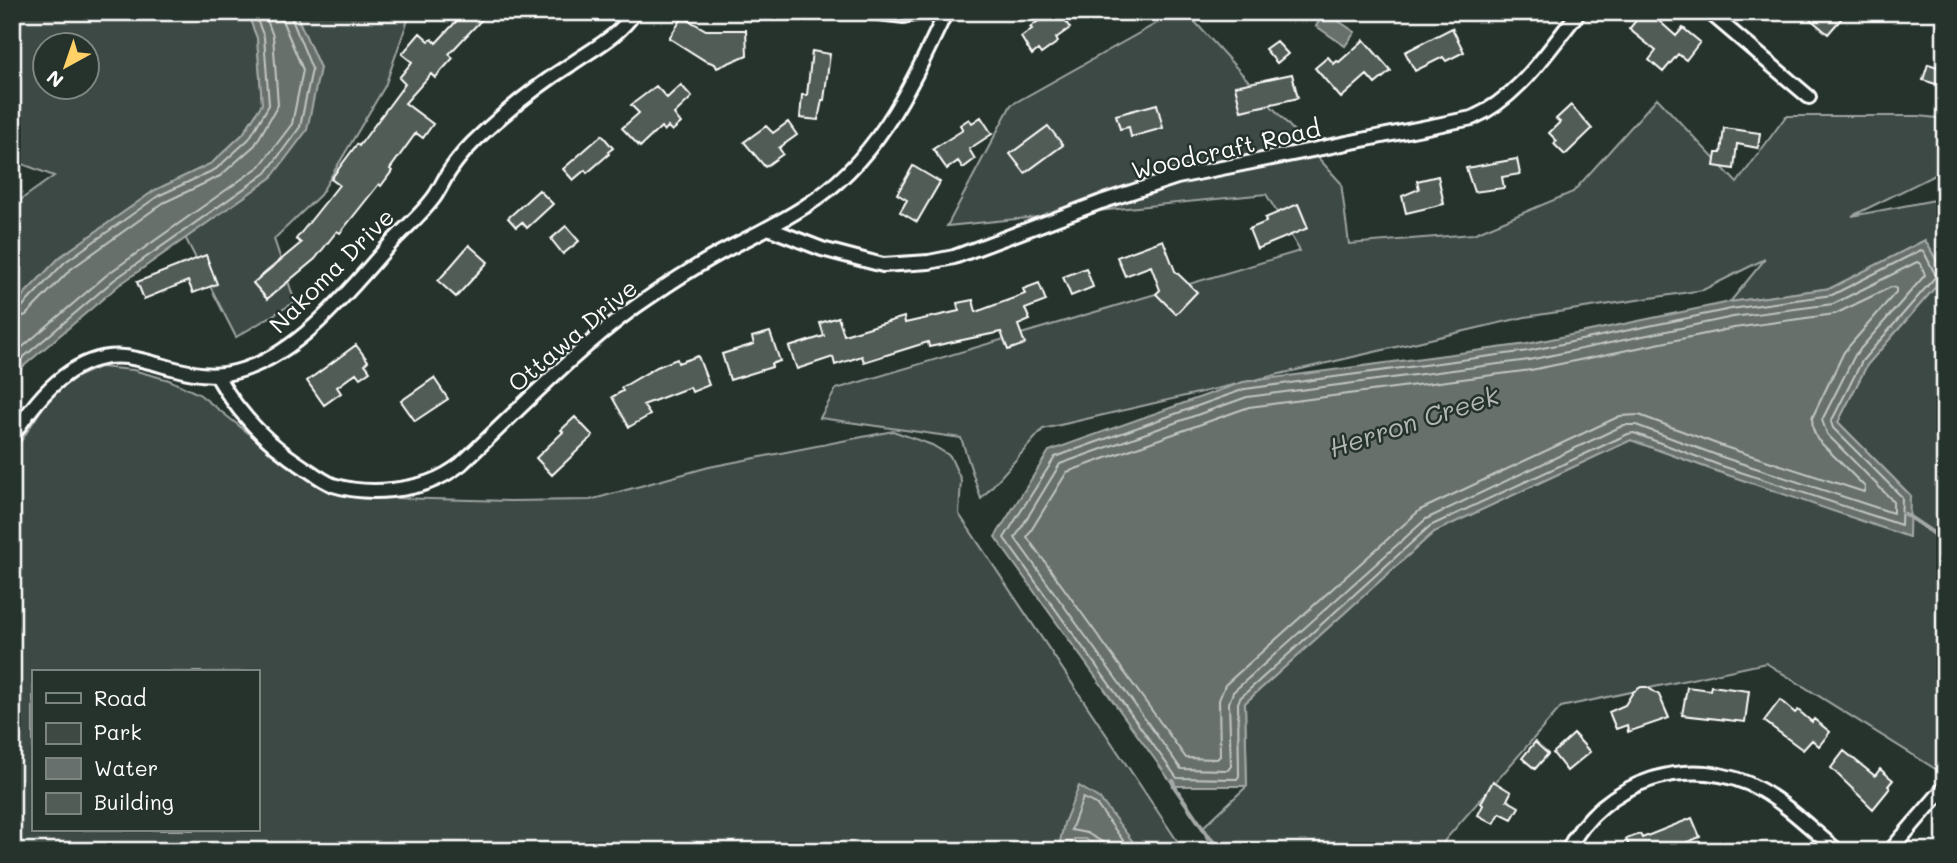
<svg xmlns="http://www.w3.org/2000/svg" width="1957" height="863" font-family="Mali,sans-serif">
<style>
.green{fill:#3e4944;stroke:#9ea4a2;stroke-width:2;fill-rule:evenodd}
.water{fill:#67706c;stroke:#a4a9a7;stroke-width:2}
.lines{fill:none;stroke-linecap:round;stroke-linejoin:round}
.shore{stroke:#c2c6c4;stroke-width:2}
.stream{stroke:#a4a9a7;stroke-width:4.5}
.building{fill:#515c57;stroke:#fff;stroke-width:2}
.minor-casing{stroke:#fff;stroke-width:18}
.minor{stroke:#26332d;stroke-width:12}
.labels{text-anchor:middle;stroke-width:5;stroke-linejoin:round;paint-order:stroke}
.street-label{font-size:24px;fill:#fff;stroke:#26332d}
.water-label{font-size:26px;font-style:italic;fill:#b3b8b6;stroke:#26332d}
</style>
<rect width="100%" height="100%" fill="#26332d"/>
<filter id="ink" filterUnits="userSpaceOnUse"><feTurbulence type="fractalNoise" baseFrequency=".0143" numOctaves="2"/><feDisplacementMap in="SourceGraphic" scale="14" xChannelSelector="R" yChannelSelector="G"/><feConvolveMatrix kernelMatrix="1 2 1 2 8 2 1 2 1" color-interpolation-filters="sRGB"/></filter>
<g filter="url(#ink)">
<path class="green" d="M12,12H247L257,38L262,104L243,134L212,163L155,190L60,257L12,307V206L54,176L12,160ZM46,46H88V88H46Z
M295,12H405L409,17L385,86L320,195L274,239L295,302L236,337L185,237L271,178L320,68Z
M1177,12H1186L1341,183L1349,244L1473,234L1573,192L1657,98L1737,183L1786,116H1919L1945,119V170L1852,216L1945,198V274L1925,240L1831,288L1730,302L1765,259L1703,290L1525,317L1043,429L981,499L961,438L820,418L836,389L1300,251L1266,194L947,226L1011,105Z
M1945,276V775L1766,663L1561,707L1445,840L1440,851H1213L1202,828L1247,786L1245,703L1434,532L1631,440L1716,471L1910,495L1838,422L1867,365Z
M100,367L133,370L169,380L199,394L296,471L325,488L352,497L510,501L590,500L709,467L893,431L932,445L950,456L961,480L959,514L1184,851H12V455L45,404L67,381ZM33,672H257V830H33Z"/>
<path class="water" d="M247,12H295L320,68L307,130L271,178L119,285L12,376V307L60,257L155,190L212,163L243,134L262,104L257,38Z
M1325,12L1355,32L1345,46L1316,26Z
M1925,240L1945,276L1867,365L1838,422L1910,495L1909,537L1716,471L1631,440L1434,532L1245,703L1247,786H1174L995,537L1049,451L1243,382L1527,344L1730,302L1831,288Z
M1079,786L1100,799L1140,851H1105L1085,839H1074L1067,851H1058L1064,823Z"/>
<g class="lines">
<path class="shore" d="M1921,250L1924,252L1936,276L1862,361L1831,422L1833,428L1902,497L1901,525L1719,465L1634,433L1628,434L1430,526L1240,698L1238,703L1239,776L1237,779L1177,778L1004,538L1055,457L1245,389L1528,351L1731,309L1832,295Z
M1917,262L1921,264L1925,275L1855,355L1822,420L1827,434L1893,501V513L1722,457L1636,425H1624L1426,519L1233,692L1229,703L1231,766L1228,770L1181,769L1015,538L1060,464L1247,397L1529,360L1733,317L1833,304Z
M1891,287L1896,288V292L1844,352L1812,418L1813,429L1817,439L1865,487L1864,492L1725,447L1639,415L1620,416L1420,510L1225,685L1219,700L1220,756L1217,759L1186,758L1027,537L1067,472L1249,407L1531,370L1734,328L1835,314Z
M12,311L20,309L65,262L158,196L216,169L249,139L269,105L264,37L254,12
M12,320L26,315L71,269L163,203L220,176L255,145L278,105L273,36L264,12
M12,356L109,273L260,166L292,124L303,70L282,20L281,12
M12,367L114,280L266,173L300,127L312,69L289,12
M1107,851L1104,843L1087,833L1071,830L1083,798L1096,804L1131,851"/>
<path class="stream" d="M1905,514L1945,541
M1173,781L1174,786L1207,834L1223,851"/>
</g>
<path class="building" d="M465,12H489L449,54L453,58L435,78L431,74L405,103L433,124L423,138L416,133L390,169L392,171L381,186L379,184L340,233L337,231L315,259L267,299L253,283L301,243L296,239L339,185L331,179L357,144L359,146L405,84L399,78L412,62L402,54L420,33L429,41L432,39L436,43Z
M1051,12H1059L1070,28L1056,38L1058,42L1041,54L1038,50L1032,55L1021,37L1032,29L1030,27Z
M1643,12H1649L1676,36L1683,28L1700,42L1686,60L1678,54L1663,72L1649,60L1656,51L1629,29Z
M1802,12H1833L1841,19L1828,34Z
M683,17L706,30H746L747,55L717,68L715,64L704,60L669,38Z
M1452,28L1464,52L1446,61L1443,57L1415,71L1405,52Z
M1364,40L1391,71L1375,84L1367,75L1341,98L1315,68L1328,57L1334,64L1337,61L1339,62Z
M1276,41L1288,54L1277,63L1265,49Z
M812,51L830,54L824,100H822L818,120L800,118L802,95H807Z
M1928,64L1945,69V87L1923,80Z
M1292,74L1298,98L1241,111L1235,86Z
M681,85L692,97L674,114L681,123L672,131L668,127L664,131L661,127L640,147L622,128L639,113L631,105L656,86L667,98Z
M1157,104L1163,128L1131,137L1129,127L1120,129L1116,115Z
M1571,105L1592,129L1565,155L1554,144L1557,141L1549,133L1560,122L1556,119Z
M981,117L992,134L969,149L975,159L963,168L958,161L947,169L933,149L963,130L960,125L969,119L972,123Z
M788,122L797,135L779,148L783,154L765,167L744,142L766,126L773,133Z
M1048,126L1063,145L1025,173L1010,154Z
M1724,128L1760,133L1758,148L1737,144L1734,169L1714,166L1716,153H1721Z
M602,135L613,148L608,152L609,154L587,173L585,170L573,180L563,169Z
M1517,159L1520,174L1502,177L1504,188L1474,192L1466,168Z
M913,166L940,182L917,222L900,212L907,200L897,194Z
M1438,176L1444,204L1406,213L1402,196L1419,189L1417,181Z
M539,190L553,204L527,228L522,222L516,227L508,218Z
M1298,204L1308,228L1257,249L1249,229L1266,222L1265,218Z
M566,226L579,241L563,254L551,239Z
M1163,240L1175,271L1197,292L1176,314L1156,294L1160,290L1151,266L1125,276L1117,257Z
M469,245L488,262L456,297L438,281Z
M206,255L217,284L193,293L188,281L144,299L137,282Z
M1086,268L1093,287L1071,296L1063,277Z
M1039,283L1046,301L1025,309L1030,320L1018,325L1025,344L1008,350L1001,332L929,347L928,342L864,362L862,356L835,365L833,357L797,369L789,347L824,336L820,323L838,317L844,335L904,317L905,323L959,311L957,303L973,300L976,312L1025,294L1023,289Z
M770,332L780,361L771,364L772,367L730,380L722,354L754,344L752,337Z
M356,345L368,361L365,364L370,371L360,378L356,373L337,387L341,393L324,405L307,381Z
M698,356L709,385L692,392L690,387L643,405L650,415L629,427L612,397L623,391L621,388L657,367L677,359L678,363Z
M434,378L448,399L415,421L401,401Z
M575,417L593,436L552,475L536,458L563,432L561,430Z
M1711,686L1749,691L1745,722L1682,715L1687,687L1710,690Z
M1641,687H1647L1659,695L1669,718L1628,732L1627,725L1616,729L1609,712L1625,705L1633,692Z
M1780,700L1795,713L1798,710L1812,722L1814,719L1830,732L1819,746L1812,740L1803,750L1764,721Z
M1574,734L1590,752L1567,771L1553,753Z
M1535,742L1548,754L1535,769L1522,758Z
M1844,751L1875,776L1880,769L1893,780L1888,786L1890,788L1873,809L1831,768Z
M1493,781L1511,792L1507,800L1519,807L1512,819L1500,813L1494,824L1478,815L1483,805L1481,803Z
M1692,818L1700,837L1685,843L1687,851H1631L1626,839L1640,834L1642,838Z"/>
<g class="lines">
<g class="minor-casing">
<path id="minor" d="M869,12L904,16L926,12
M1709,12L1809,97
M768,228L822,249L883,265L929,262L954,257L1101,202L1177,177L1472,118C1519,98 1548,50 1579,12
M217,376C239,415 267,444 305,468C314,474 323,481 333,485C352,491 372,492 392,490C419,487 439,481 461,464C518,411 572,353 635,307C662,288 691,269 720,253C748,238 778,224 804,207C877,162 911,86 946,12
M12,437C39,394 80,345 137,359C178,368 204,383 245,369C305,349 351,287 392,242C406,227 423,213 435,196C441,187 445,177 451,169C465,148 484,132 502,116C524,97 546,80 570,65C594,48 618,37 635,12
M1567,851C1603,780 1692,751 1761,790C1789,806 1813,831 1838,851
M1890,851L1945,787"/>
</g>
<use href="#minor" class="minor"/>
</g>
</g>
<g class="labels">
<g class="street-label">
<text transform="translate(1226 150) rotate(-13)" y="8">Woodcraft Road</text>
<text transform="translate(332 271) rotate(-45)" y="8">Nakoma Drive</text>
<text transform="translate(573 336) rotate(-40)" y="8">Ottawa Drive</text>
</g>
<g class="water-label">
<text transform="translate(1414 422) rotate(-18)" y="9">Herron Creek</text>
</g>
</g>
<rect width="1957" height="863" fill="none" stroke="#26332d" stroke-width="42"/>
<rect x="21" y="21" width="1915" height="821" fill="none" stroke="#fff" stroke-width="2.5" filter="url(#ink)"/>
<rect x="32" y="670" width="228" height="161" fill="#26332d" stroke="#7d8581" stroke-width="2"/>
<rect x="46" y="693" width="35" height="10" fill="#26332d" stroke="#7d8581" stroke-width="2"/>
<text x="94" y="706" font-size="21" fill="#ffffff">Road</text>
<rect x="46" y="723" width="35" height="21" fill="#3e4944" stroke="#7d8581" stroke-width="2"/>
<text x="94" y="740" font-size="21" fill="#ffffff">Park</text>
<rect x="46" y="758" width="35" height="21" fill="#67706c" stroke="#7d8581" stroke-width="2"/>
<text x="94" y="776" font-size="21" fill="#ffffff">Water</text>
<rect x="46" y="793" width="35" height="21" fill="#515c57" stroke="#7d8581" stroke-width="2"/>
<text x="94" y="810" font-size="21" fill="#ffffff">Building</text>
<g transform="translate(66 66) rotate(220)"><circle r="33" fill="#26332d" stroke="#7d8581" stroke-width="2"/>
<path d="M0-5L12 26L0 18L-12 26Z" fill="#ffd166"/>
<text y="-10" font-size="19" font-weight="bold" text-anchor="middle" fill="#ffffff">N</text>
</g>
</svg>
